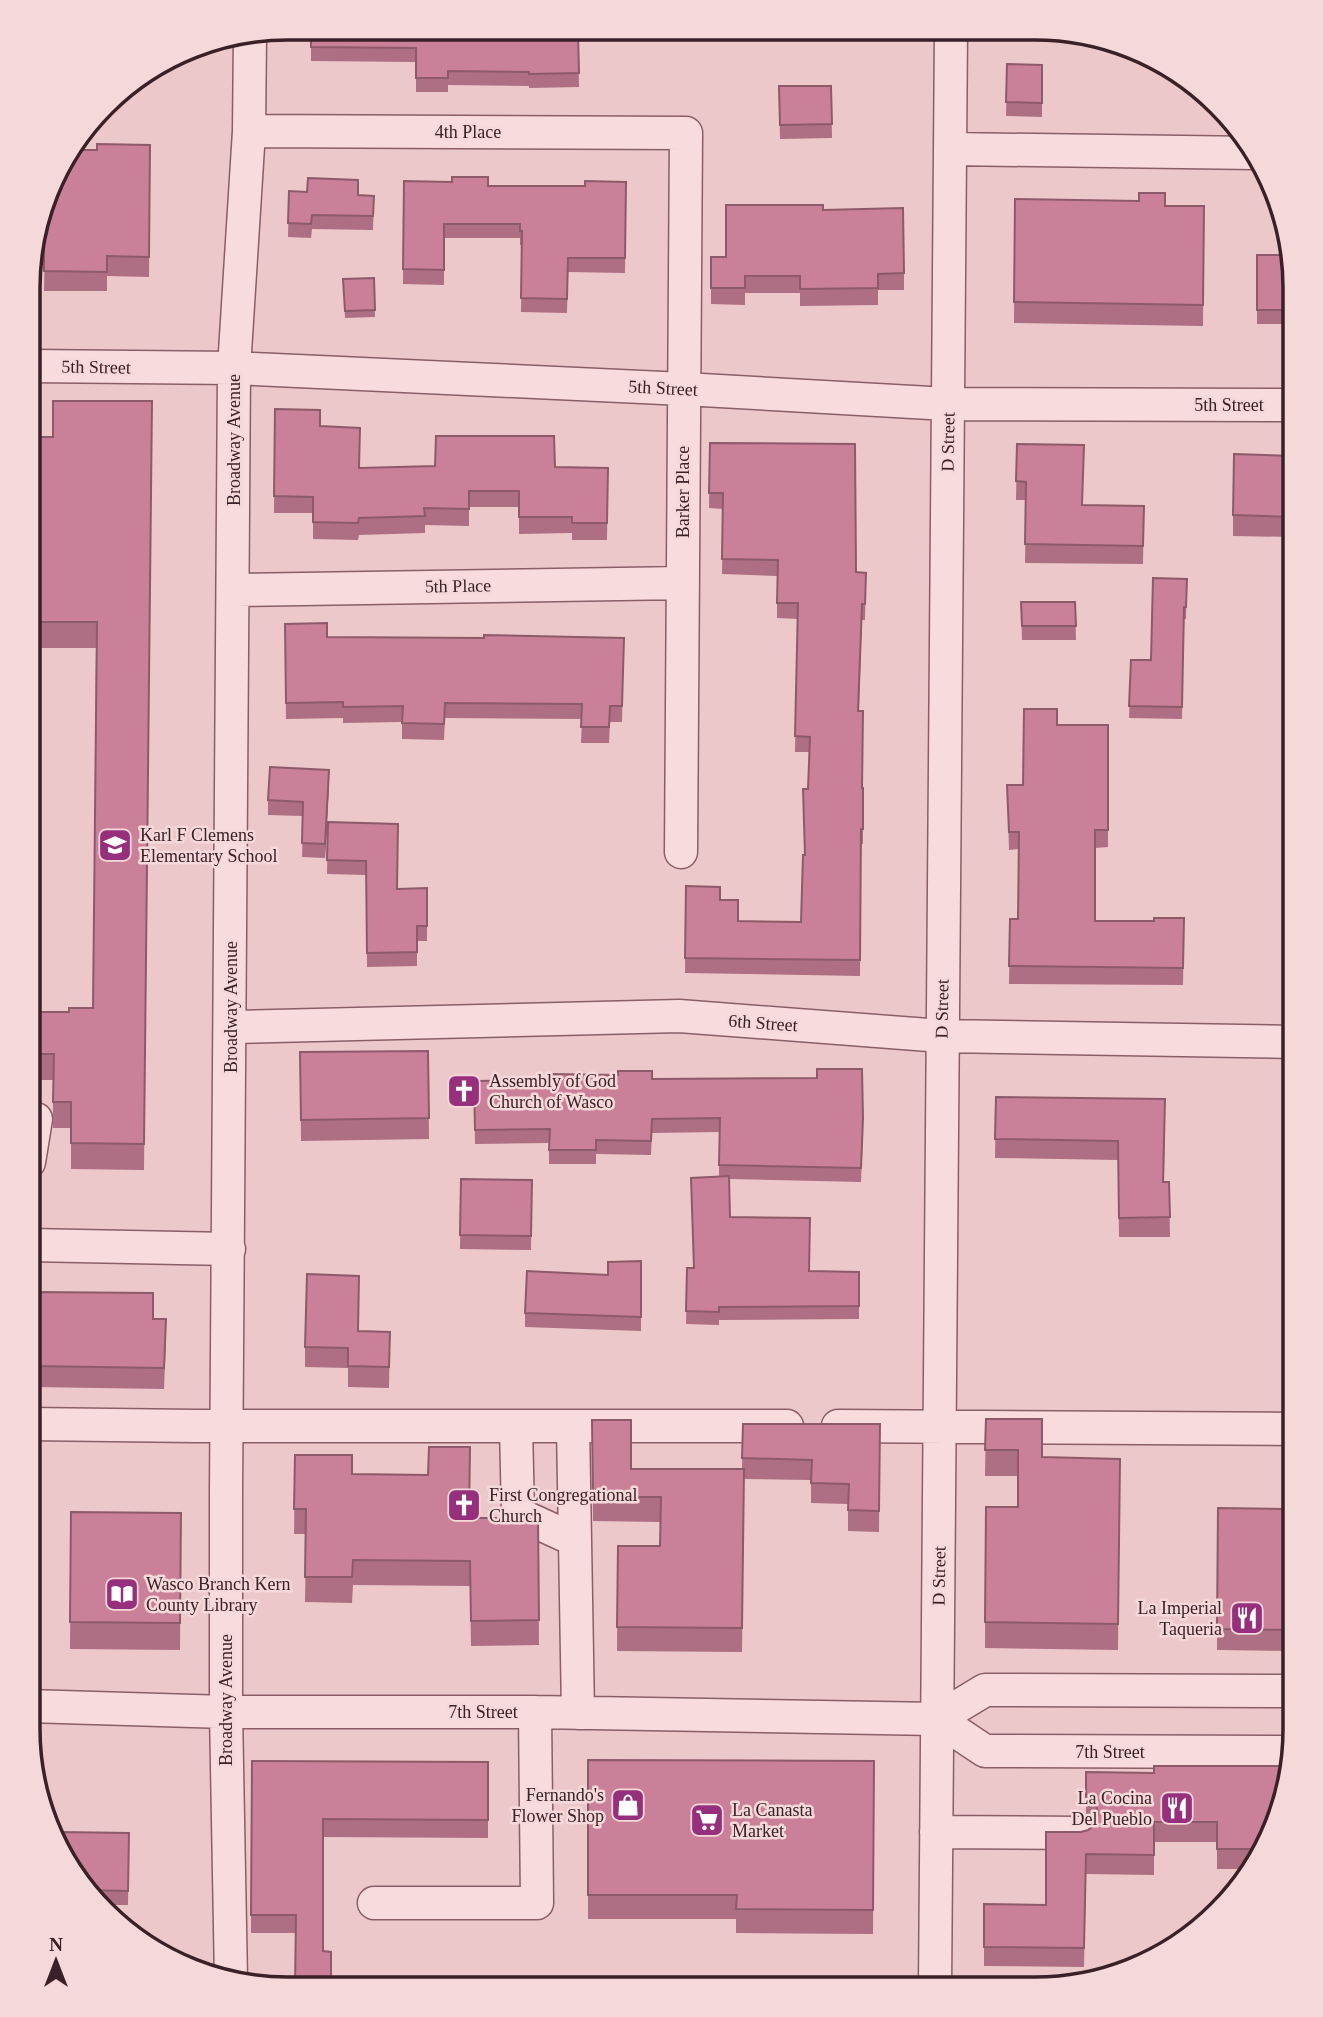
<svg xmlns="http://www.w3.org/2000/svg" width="1323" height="2017" font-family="Georgia,serif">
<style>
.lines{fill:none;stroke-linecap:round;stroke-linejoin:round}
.minor-casing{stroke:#895e67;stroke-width:35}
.minor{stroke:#f8dcdd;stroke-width:32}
.wall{fill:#ae6e83}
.shaded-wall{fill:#8d5a6a}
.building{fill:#ca8098;stroke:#8d5a6a;stroke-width:2}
.labels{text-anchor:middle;stroke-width:5;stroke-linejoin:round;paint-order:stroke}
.street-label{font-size:18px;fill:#3a2127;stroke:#f5d8d9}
.poi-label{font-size:18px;fill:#3a2127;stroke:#f5d8d9;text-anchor:start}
.rim{fill:none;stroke:#3a2127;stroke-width:3.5}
</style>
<rect width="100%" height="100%" fill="#edc8ca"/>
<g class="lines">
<g class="minor-casing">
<path id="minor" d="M249,131L686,133L681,852
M950,149L1255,153
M30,366L234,368L684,389L948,404L1295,405
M234,590L683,583
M231,1027L679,1016L942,1036L1295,1042
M29,1162L36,1119
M29,1245L229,1249
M28,1424L195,1426H787
M516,1426L518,1514L575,1540
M573,1426L578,1713
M838,1426L1295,1429
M28,1706L226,1712H535L937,1719L985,1690L1294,1691
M937,1719L985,1751L1293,1752
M936,1832L1080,1833
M374,1903H537L535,1712
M231,1980L226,1712V1492L234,368L249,131L250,34
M935,1989L951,30"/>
</g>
<use href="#minor" class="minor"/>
</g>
<path class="wall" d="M311,28L578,34L579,87L529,88V86L448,85V92H416V62L311,61Z
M181,56V64H167Z
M1160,63L1174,71H1161Z
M1007,64L1042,65V117L1006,116Z
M779,86H831L832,138L780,139Z
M150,145L149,277L107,276V291H44L45,233H38L63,159L97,150Z
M404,181L488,186H585L626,182L625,273L568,272L567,313L521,312L522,245H520V238H444V285L403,284Z
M289,191L374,196L373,230L312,229L311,238L288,237Z
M1015,199L1139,201L1165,206H1204L1203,326L1014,323Z
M823,210L904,273V290H878V305L800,306V293H745V305L711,304V257H726Z
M1257,255L1295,289V324H1257Z
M374,278L375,317L345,318L343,279Z
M152,401L144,1170L71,1169V1128H53V1080H29V1012H69L93,1008L96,648H30V559H33V524H30V437H53Z
M275,409L320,426L360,468H608L607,540H572V533L519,534V507H469V526L425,525V533L359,535L358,540L313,539V513H274Z
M710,443L856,572L866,573L865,620H862L859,711L863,829V844H861L860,976L685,973L686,886L720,900L738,921L801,922L808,789L809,752H795L798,619L777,618V576L722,574L723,509L709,508Z
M1017,444L1083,505L1144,506L1143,564L1025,563L1026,500H1016Z
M1295,456V537L1233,536V515Z
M1187,579L1186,619H1184L1182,719L1129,718L1131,660H1151Z
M1021,602H1075L1076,640H1022Z
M285,624L327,637L624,638L622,722H610L609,743H581L582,719L445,718L444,740L402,739V722L343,723V718L286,719Z
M1057,725H1108V847L1095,848V921H1154L1184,918L1183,985L1009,984L1010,919H1018L1019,849L1009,850L1007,785H1023Z
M329,784L325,858L302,857L303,816L268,815V800Z
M328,822L397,889L427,888V941H417V966L367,967L366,875L327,874Z
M428,1051L429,1139L301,1141L300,1052Z
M652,1079L863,1133L861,1182L729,1179L730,1217L809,1271L859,1272V1319L719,1320V1325L686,1324L687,1268H693L719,1177V1132L652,1133L651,1155L596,1154V1164H549V1143L475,1144L474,1081Z
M996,1097L1165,1099L1164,1182H1169L1170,1237H1119L1118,1160L995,1158Z
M461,1179L532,1180L531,1250L460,1249Z
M525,1313L641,1317V1331L525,1327Z
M153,1319L166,1340L164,1389L33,1387V1366Z
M358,1331L390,1332L389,1388L348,1387V1368L305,1367V1347Z
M986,1419L1042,1457L1120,1459L1118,1650L985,1648L986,1507H1018V1476H985Z
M592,1420L631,1469H742L743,1424H880L879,1532L848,1531V1504L811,1503V1480L744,1479L742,1652L617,1651L618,1546H660V1522L593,1521Z
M1295,1427L1294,1651L1217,1650L1218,1508L1287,1509Z
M295,1455L352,1474L469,1518H538L539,1645L471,1646L470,1586L353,1585L352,1603L305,1602L306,1534H294Z
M71,1512L181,1513L180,1650L70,1649Z
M588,1760L874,1761L873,1934L736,1933V1919H588Z
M252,1761L488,1762V1838L323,1837L296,1933H251Z
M1086,1772L1281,1812L1253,1869H1217V1842H1154V1875L1086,1874L1084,1967L984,1966V1904L1046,1905L1081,1832L1088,1830L1095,1824L1086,1816Z
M129,1833L128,1905H99L82,1887Z"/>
<path class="shaded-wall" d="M329,770V784L325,858V844Z"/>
<path class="building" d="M311,28L567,29V34H578L579,73L529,74V72L448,71V78H416V48L311,47Z
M1007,64L1042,65V103L1006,102Z
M779,86H831L832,124L780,125Z
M97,144L150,145L149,257L107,256V272L44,271V213L63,159L70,150H97Z
M452,177H488V186H585V181L626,182L625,258H568L567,299L521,298L522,231H520V224H444V270L403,269L404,181L452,182Z
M308,178L358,180V195L374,196L373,216L312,215L311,224L288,223L289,191L307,192Z
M1139,193H1165V206H1204L1203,305L1014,302L1015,199L1139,201Z
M726,205H823V210L903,208L904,273L878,274V288L800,289V276H745V288H711V257H726Z
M1257,255H1288L1295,289V310H1257Z
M374,278L375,310L345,311L343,279Z
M53,401H152L144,1144L71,1143V1102H53L54,1054H29V1012H69V1008H93L97,622H30V559H33V498H30V437H53Z
M275,409L320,410V426L360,428L359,468L435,466L436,436H554L555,467L608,468L607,523H572V517H519V491H469V509L424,508L425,516L359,518L358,523L313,522V497L274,496Z
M710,443L855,444L856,572L866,573L865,604H862L858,711H863L862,788H863V829H861L860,960L685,958L686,886L720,887V900H738V921L801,922L803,855H805L803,789H808L810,737L795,736L798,603H777L778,560L722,559L723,493H709Z
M1017,444L1084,445L1082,505L1144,506L1143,546L1025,544L1026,482L1016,481Z
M1234,454L1295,456V517L1233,515Z
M1153,578L1187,579L1186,607H1184L1182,707L1129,706L1131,660H1151Z
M1021,602H1075L1076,626H1022Z
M327,623V637L484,638V635L624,638L622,706H610L609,727H581L582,704L445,703L444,724L402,723L403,706L343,707V702L286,703L285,624Z
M1024,709H1057V725H1108V830H1095V921H1154V918H1184L1183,968L1009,966L1010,919H1018L1019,832H1009L1007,785H1023Z
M270,767L329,770L325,844L302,843L303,802L268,800Z
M328,822L398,824L397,889L427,888V926H417V952L367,953L366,861L327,860Z
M428,1051L429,1118L301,1120L300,1052Z
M817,1069H862L863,1118L861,1168L719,1165L720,1118L652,1119L651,1141L596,1140V1150H549L550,1129L475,1130L474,1081L550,1080V1074L618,1075V1071H652V1079L817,1078Z
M996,1097L1165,1099L1163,1182H1169L1170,1217L1119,1218L1118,1141L995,1139Z
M729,1176L730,1217L810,1218L809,1271L859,1272V1306L719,1307V1312L686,1311L687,1268H694L691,1178Z
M461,1179L532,1180L531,1236L460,1235Z
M641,1261V1317L525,1313L527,1271L608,1275V1262Z
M307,1274L359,1276L358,1331L390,1332L389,1367L348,1366V1348L305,1347Z
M35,1292L153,1293V1319H166L164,1368L33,1366Z
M986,1419H1042V1457L1120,1459L1118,1624L985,1622L986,1507H1018V1450H985Z
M592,1420H631V1469H744L742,1628L617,1627L618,1546H660L661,1497H593Z
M743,1424H880L879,1511L848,1510L849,1484L811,1483L812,1460L742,1458Z
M1287,1427H1295L1294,1630L1217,1629L1218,1508L1287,1509Z
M429,1447H470L469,1518H538L539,1620L471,1621L470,1561L353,1560L352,1577H305L306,1509H294L295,1455H352V1474L428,1475Z
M71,1512L181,1513L180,1623L70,1622Z
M588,1760L874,1761L873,1910L736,1909L737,1895H588Z
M252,1761L488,1762V1820L323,1819V1951L331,1952V1987H295L296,1915H251Z
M1154,1766H1290L1281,1812L1263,1849H1217V1822H1154V1855L1086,1854L1084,1948L984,1947V1904L1046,1905V1832H1081L1088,1830L1095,1824L1098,1814L1096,1805L1086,1797V1772L1154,1773Z
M60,1832L129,1833L128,1891L85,1890L82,1887L60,1848Z"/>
<defs>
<g id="school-square" transform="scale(1.75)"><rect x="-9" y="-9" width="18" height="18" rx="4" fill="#96307c" stroke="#f5d8d9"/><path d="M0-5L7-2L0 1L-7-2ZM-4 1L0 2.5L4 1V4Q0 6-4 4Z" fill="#fff"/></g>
<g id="church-square" transform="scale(1.75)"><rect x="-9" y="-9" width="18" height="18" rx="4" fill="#96307c" stroke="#f5d8d9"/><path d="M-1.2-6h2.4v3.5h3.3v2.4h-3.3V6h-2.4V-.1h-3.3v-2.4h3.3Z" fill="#fff"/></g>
<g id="library-square" transform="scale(1.75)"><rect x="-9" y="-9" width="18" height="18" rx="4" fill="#96307c" stroke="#f5d8d9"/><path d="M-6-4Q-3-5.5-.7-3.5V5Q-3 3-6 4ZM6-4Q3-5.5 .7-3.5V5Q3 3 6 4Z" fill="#fff"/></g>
<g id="restaurant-square" transform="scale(1.75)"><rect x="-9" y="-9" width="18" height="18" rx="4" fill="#96307c" stroke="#f5d8d9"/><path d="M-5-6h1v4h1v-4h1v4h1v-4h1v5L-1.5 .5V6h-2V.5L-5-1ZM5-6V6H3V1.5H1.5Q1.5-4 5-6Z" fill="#fff"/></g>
<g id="shop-square" transform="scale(1.75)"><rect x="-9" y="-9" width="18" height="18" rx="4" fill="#96307c" stroke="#f5d8d9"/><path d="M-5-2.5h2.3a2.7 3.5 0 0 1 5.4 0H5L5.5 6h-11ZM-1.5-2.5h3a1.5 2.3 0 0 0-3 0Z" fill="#fff"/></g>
<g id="supermarket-square" transform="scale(1.75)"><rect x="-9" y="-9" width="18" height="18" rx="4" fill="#96307c" stroke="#f5d8d9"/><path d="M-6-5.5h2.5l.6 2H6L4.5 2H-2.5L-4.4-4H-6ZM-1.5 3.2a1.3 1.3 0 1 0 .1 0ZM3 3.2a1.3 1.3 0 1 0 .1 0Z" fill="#fff"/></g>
</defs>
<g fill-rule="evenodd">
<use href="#school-square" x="115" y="845"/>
<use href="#church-square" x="464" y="1091"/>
<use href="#church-square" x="464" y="1505"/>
<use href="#library-square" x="122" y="1594"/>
<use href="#restaurant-square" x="1247" y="1618"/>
<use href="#shop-square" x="628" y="1805"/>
<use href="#restaurant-square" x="1177" y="1808"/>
<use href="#supermarket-square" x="707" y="1820"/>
</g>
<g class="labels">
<g class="street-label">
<text x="468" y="138">4th Place</text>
<text transform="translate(96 367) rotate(1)" y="6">5th Street</text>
<text transform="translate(663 388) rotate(3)" y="6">5th Street</text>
<text x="1229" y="411">5th Street</text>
<text transform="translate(234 440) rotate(-90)" y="6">Broadway Avenue</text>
<text transform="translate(948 442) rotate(-89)" y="6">D Street</text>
<text transform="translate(683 492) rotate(-90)" y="6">Barker Place</text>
<text transform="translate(458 586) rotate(-1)" y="6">5th Place</text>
<text transform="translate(231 1007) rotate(-90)" y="6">Broadway Avenue</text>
<text transform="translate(942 1009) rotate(-89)" y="6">D Street</text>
<text transform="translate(763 1023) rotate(4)" y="6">6th Street</text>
<text transform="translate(939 1576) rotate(-89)" y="6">D Street</text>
<text transform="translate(226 1700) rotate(-90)" y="6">Broadway Avenue</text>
<text x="483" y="1718">7th Street</text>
<text x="1110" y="1758">7th Street</text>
</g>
<g class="poi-label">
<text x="140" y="841">Karl F Clemens<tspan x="140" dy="21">Elementary School</tspan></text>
<text x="489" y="1087">Assembly of God<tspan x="489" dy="21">Church of Wasco</tspan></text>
<text x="489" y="1501">First Congregational<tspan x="489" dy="21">Church</tspan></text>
<text x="146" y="1590">Wasco Branch Kern<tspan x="146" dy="21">County Library</tspan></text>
<text x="1222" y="1614" text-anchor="end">La Imperial<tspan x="1222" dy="21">Taqueria</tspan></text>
<text x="604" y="1801" text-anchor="end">Fernando's<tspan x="604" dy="21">Flower Shop</tspan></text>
<text x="1152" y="1804" text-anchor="end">La Cocina<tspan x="1152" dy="21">Del Pueblo</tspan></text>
<text x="732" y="1816">La Canasta<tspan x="732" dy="21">Market</tspan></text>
</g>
</g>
<path d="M0 0H1323V2017H0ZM288 40H1035A248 248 0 0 1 1283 288V1729A248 248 0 0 1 1035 1977H288A248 248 0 0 1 40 1729V288A248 248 0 0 1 288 40Z" fill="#f5d8d9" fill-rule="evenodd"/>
<path class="rim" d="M288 40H1035A248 248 0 0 1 1283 288V1729A248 248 0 0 1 1035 1977H288A248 248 0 0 1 40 1729V288A248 248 0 0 1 288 40Z"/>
<g transform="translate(56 1961)" stroke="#f5d8d9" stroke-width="5" paint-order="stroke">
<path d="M0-5L12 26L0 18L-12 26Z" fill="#3a2127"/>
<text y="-10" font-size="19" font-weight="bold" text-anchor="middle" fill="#3a2127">N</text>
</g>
</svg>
